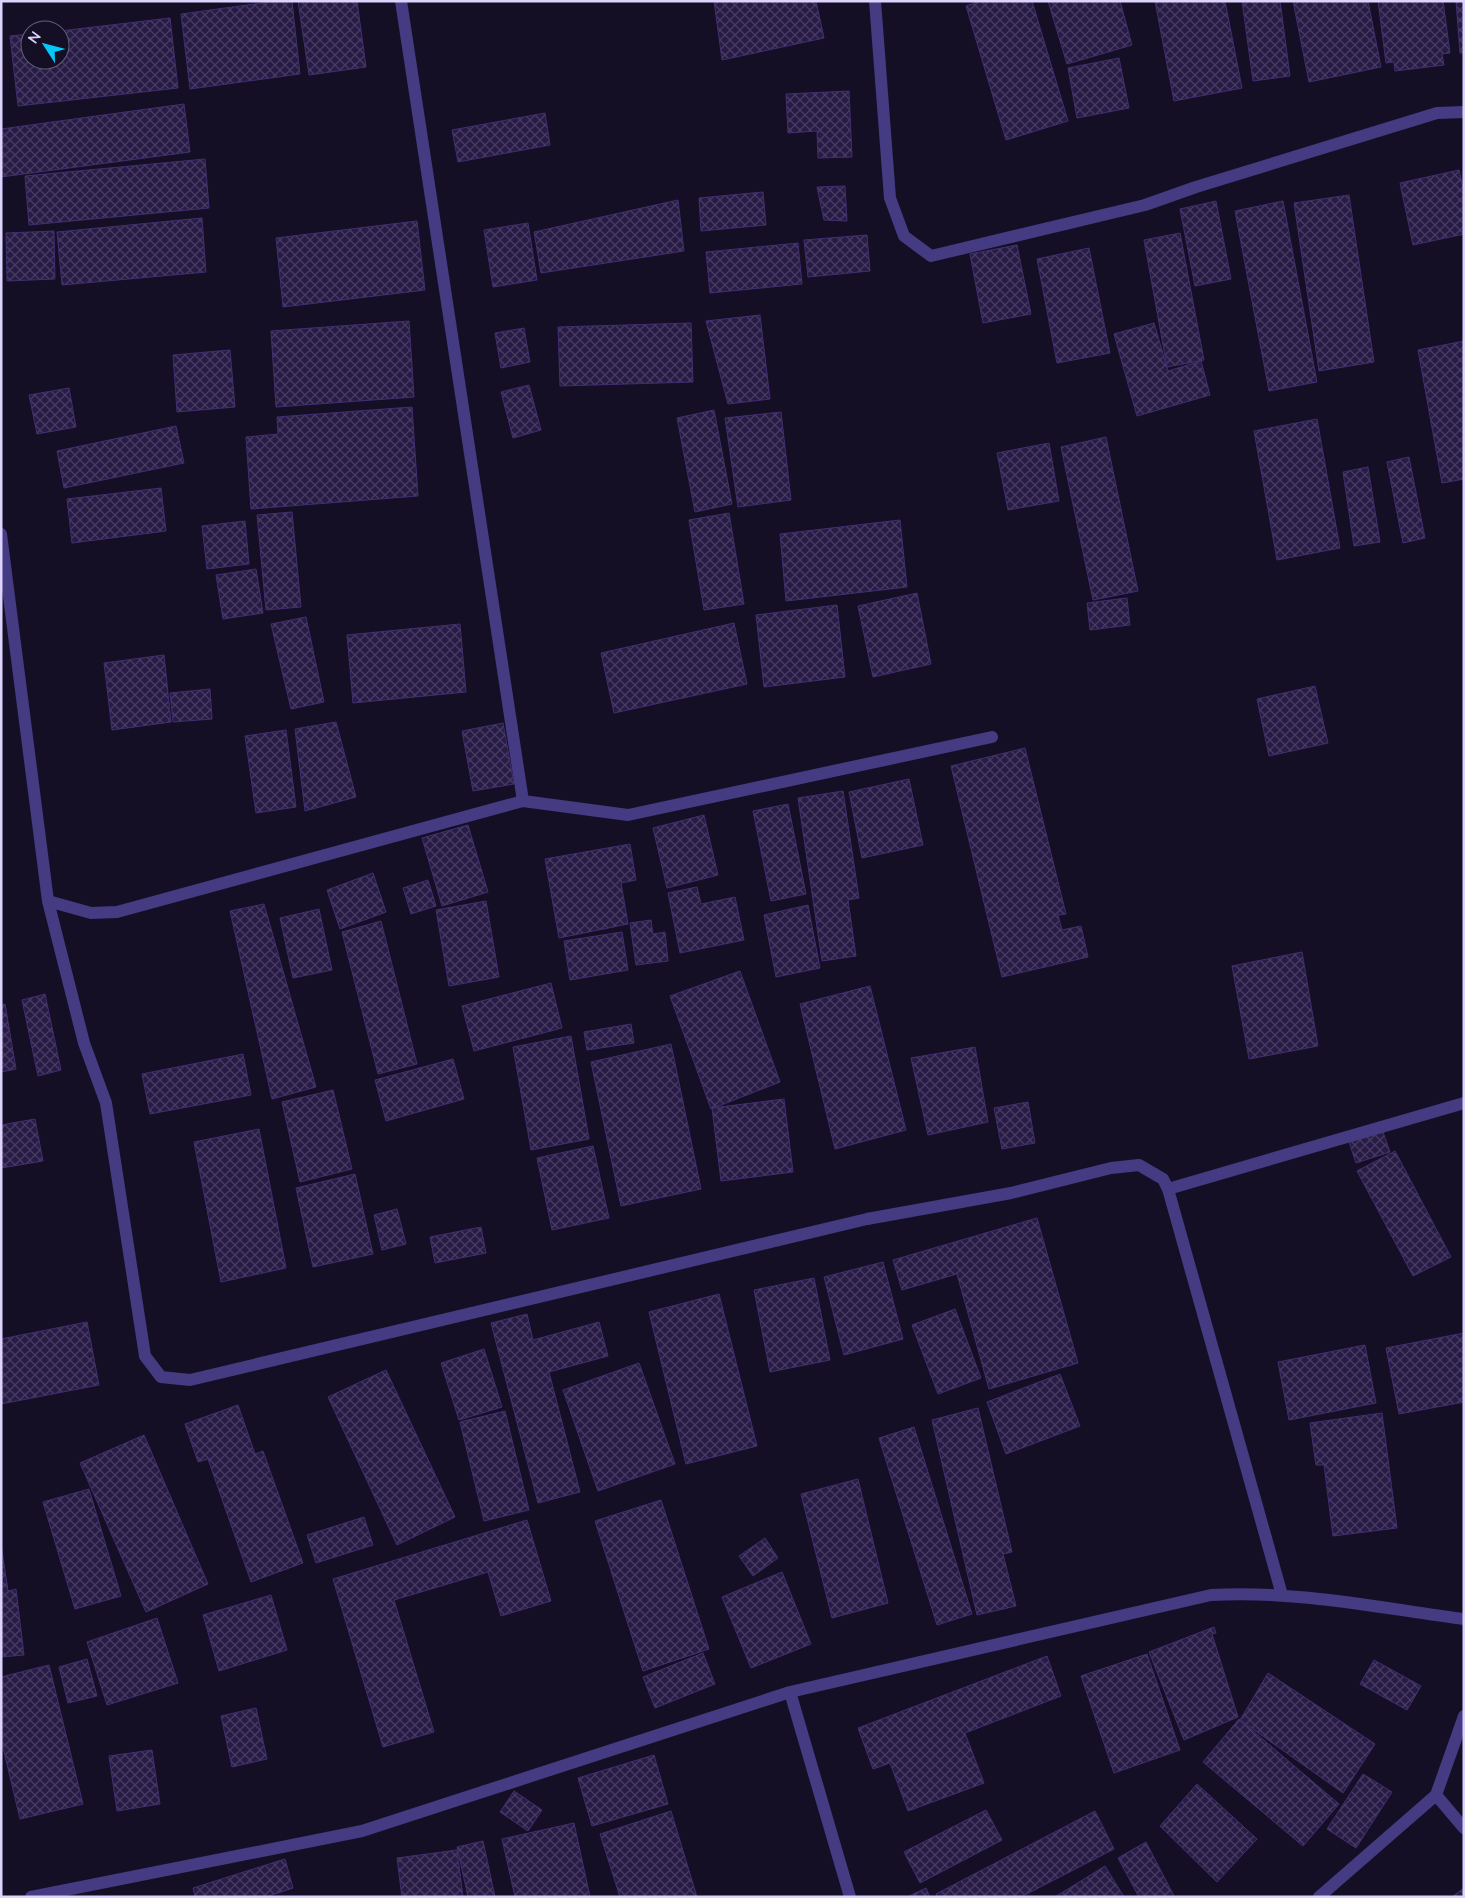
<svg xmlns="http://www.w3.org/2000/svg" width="1465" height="1898" font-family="Lato,sans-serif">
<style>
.building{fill:url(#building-cross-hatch);stroke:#422e71}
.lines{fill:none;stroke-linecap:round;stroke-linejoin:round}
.street{stroke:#453b83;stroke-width:12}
</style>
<defs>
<pattern id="building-cross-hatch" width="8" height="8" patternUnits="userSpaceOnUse" patternTransform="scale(1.25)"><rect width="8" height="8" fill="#281c46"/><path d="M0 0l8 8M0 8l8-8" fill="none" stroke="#473c62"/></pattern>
</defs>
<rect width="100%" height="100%" fill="#150f25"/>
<path class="building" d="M276,1H292L300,74L190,89L181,14Z
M298,1H357L366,67L309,75Z
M714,1H816L824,38L722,60Z
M980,1H1032L1068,121L1006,140L966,6Z
M1048,1H1120L1132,45L1067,64Z
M1155,1H1225L1242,88L1174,101Z
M1242,1H1280L1290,76L1253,81Z
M1293,1H1368L1381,67L1309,82Z
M1378,1H1443L1450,53L1442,54L1444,65L1395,71L1394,62L1386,63Z
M1456,1H1464V53H1460Z
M170,18L178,88L18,106L10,36L30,34V60H60V31Z
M1119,58L1129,108L1077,118L1068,68Z
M849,91L852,157L818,158L817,131L788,133L786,94Z
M184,104L190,152L1,177V129Z
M545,113L550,145L458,162L452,130Z
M205,159L209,208L29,225L25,176Z
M1459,170L1464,192V234L1413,245L1400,183Z
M845,186L847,221L824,220L817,187Z
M763,192L766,225L701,231L699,198Z
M1349,195L1374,362L1319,371L1294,203Z
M678,200L684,251L541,273L534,232Z
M1216,201L1231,279L1195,286L1180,209Z
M1283,201L1317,382L1269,391L1235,211Z
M202,218L206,272L62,285L57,232Z
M417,221L425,290L283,307L276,238Z
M528,223L537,280L493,287L484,230Z
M54,231L55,279L7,281L6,233Z
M1180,233L1204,360L1167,367L1144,240Z
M867,235L870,271L808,277L804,240Z
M798,243L802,284L710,293L706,252Z
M1017,245L1031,314L983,323L970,254Z
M1089,248L1110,353L1057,363L1037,259Z
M760,315L770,399L728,404L706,321Z
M409,321L414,397L276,407L271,331Z
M691,323L693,382L560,386L558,327Z
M1154,323L1168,371L1201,361L1210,395L1137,416L1114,334Z
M524,328L530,362L501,368L495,333Z
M1464,341V479L1442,483L1418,350Z
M230,350L235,407L177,412L173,355Z
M529,385L541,430L513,438L501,392Z
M69,388L76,427L37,434L29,395Z
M412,407L418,496L251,509L246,437L278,434L277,417Z
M714,410L732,504L695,512L677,418Z
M781,412L791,500L738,507L725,418Z
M1317,419L1340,548L1277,560L1254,431Z
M176,426L184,463L64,488L57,451Z
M1106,437L1138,591L1093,600L1061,447Z
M1049,443L1059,501L1008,510L997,453Z
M1409,457L1425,538L1403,543L1387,462Z
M1368,467L1380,542L1354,546L1343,472Z
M161,488L166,531L72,543L67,499Z
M292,512L301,607L266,610L257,515Z
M729,513L744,604L704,610L689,520Z
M900,520L907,587L786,601L780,534Z
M245,521L249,564L207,569L202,526Z
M256,569L263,613L223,619L216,575Z
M917,593L931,664L873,677L858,606Z
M1127,598L1130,625L1090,630L1087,603Z
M837,605L845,677L764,687L756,615Z
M306,617L324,702L291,709L271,624Z
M734,623L747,684L614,713L601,653Z
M460,624L466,692L353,703L347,635Z
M164,655L171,722L112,730L104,663Z
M1315,686L1328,743L1269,756L1257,699Z
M210,689L212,719L173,722L170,693Z
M336,722L356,797L305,811L295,729Z
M503,723L514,784L473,791L462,731Z
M286,730L296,807L256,813L245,736Z
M1025,748L1066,914L1058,915L1062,930L1081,926L1088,957L1002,977L951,766Z
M909,779L923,845L862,858L849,792Z
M843,791L859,898L848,900L856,956L822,961L798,798Z
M788,804L806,894L771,901L753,811Z
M704,815L718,875L667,888L653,828Z
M468,825L488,892L442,906L422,838Z
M630,844L636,880L621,883L628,924L559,938L545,859Z
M373,873L386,912L340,929L327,890Z
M428,880L436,906L411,914L403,888Z
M697,887L701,904L735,897L744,940L680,953L668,893Z
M486,901L499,977L449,986L436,910Z
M264,904L316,1087L272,1099L230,911Z
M808,905L820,968L776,977L764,915Z
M319,909L332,970L293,978L280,918Z
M651,920L653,934L665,932L668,961L636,965L630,923Z
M381,921L417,1064L378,1074L342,932Z
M622,932L628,970L570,980L564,941Z
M1302,952L1318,1046L1249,1059L1232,966Z
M740,971L780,1082L711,1109L670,996Z
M551,983L562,1028L474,1051L462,1006Z
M870,986L906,1130L835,1149L800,1004Z
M45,994L61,1070L38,1076L22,1000Z
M5,1004L16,1069L1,1072V1005Z
M631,1024L634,1043L587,1050L584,1032Z
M571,1036L589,1139L531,1150L513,1047Z
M671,1044L701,1189L621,1206L591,1062Z
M975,1047L988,1122L928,1135L911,1058Z
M243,1054L251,1095L150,1114L142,1074Z
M453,1059L464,1099L386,1121L375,1080Z
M333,1090L352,1169L300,1182L282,1102Z
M784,1099L793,1172L721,1181L712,1108Z
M1028,1102L1035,1143L1002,1149L994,1108Z
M35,1119L43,1161L1,1168V1125Z
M259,1129L286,1268L221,1282L194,1142Z
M1383,1132L1390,1152L1356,1163L1349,1142Z
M593,1146L609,1218L552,1230L537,1158Z
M1395,1151L1451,1257L1413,1276L1357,1171Z
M355,1174L373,1254L313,1267L296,1188Z
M397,1209L406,1244L382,1250L374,1215Z
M1037,1218L1078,1363L989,1389L957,1274L902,1290L893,1260Z
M481,1227L486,1253L435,1263L430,1237Z
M883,1262L903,1339L844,1355L824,1277Z
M814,1278L830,1360L770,1372L754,1290Z
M719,1294L757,1446L686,1464L649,1312Z
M955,1309L981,1378L938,1394L912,1325Z
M527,1314L533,1340L599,1322L608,1356L549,1372L580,1492L538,1503L491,1323Z
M87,1322L99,1385L1,1404V1339Z
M1464,1333V1402L1399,1414L1386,1348Z
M1365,1345L1376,1403L1289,1420L1278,1362Z
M484,1349L502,1407L459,1420L441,1363Z
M639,1363L675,1464L598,1491L563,1390Z
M386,1370L455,1517L397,1545L328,1397Z
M1060,1374L1080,1426L1006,1454L987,1402Z
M238,1405L255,1454L263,1451L303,1563L251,1582L208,1459L198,1462L185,1424Z
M978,1408L1012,1552L1003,1554L1016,1606L977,1615L932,1420Z
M505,1411L529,1510L484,1521L460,1422Z
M1382,1413L1397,1528L1333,1536L1324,1465H1316L1310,1423Z
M914,1427L972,1614L937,1625L879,1438Z
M144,1435L208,1584L146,1612L80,1463Z
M858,1479L888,1603L832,1618L801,1494Z
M89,1489L121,1596L75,1609L43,1502Z
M661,1500L709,1649L643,1671L595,1521Z
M364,1517L373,1545L316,1563L307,1535Z
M527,1520L551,1601L501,1616L488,1572L394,1600L434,1732L383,1747L333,1579Z
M765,1538L778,1558L753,1576L739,1556Z
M1,1544L8,1591L16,1589L24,1655L1,1657Z
M782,1572L811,1644L751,1668L722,1597Z
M271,1595L287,1650L219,1671L203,1615Z
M157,1618L178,1683L107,1705L87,1642Z
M1214,1627L1216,1633L1212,1634L1238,1717L1184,1740L1149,1652Z
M703,1653L715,1684L655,1708L643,1677Z
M1147,1654L1180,1750L1114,1773L1081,1676Z
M1047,1656L1061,1696L965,1733L984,1783L908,1811L890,1763L873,1769L858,1728Z
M87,1659L97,1696L68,1703L59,1667Z
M1374,1660L1421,1686L1407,1710L1360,1684Z
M49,1665L83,1804L20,1819L1,1739V1677Z
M1268,1673L1375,1744L1343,1793L1240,1720Z
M256,1708L267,1759L232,1767L221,1716Z
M1239,1719L1339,1804L1303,1846L1203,1762Z
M152,1750L160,1804L117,1811L109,1756Z
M654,1755L668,1804L592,1826L578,1778Z
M1363,1774L1392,1792L1356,1848L1327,1829Z
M1197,1784L1257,1839L1217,1882L1160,1826Z
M514,1791L542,1810L528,1831L500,1812Z
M986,1810L1002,1840L920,1883L904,1852Z
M671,1811L697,1897H620L600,1834Z
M1095,1811L1114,1849L1021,1897H937L936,1894Z
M574,1823L590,1897H515L502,1839Z
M483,1841L495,1897H468L457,1847Z
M1146,1842L1174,1896L1173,1897H1139L1118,1858Z
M457,1850L463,1897H402L397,1858Z
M285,1859L293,1888L266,1897H195L193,1888Z
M1105,1866L1124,1897H1055Z
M926,1888L930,1897H907Z
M1464,1888V1897H1452Z"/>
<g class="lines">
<path class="street" d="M401,1L523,801
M875,1L890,198L904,236L931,256L1145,205L1196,187L1437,113L1464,112
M1,534L48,901L84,1043L106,1103L145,1356L161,1377L190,1380L867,1219L1011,1193L1111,1168L1139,1165L1163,1179L1168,1189L1282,1595
M48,901L91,913L117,912L523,801L628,815L992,737
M1168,1189L1464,1103
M790,1692L850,1897
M1436,1795L1464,1828
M31,1897L362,1831L790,1692L1211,1595C1295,1590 1380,1608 1464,1619
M1319,1897L1436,1795L1464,1716"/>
</g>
<rect width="1465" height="1898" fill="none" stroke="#ddd4fe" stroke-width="5"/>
<g transform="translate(45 45) rotate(306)"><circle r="24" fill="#150f25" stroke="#655e7c"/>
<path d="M0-4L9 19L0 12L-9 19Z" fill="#05c8f9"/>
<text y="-8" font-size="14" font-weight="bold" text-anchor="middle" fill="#ddd4fe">N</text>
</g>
</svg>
